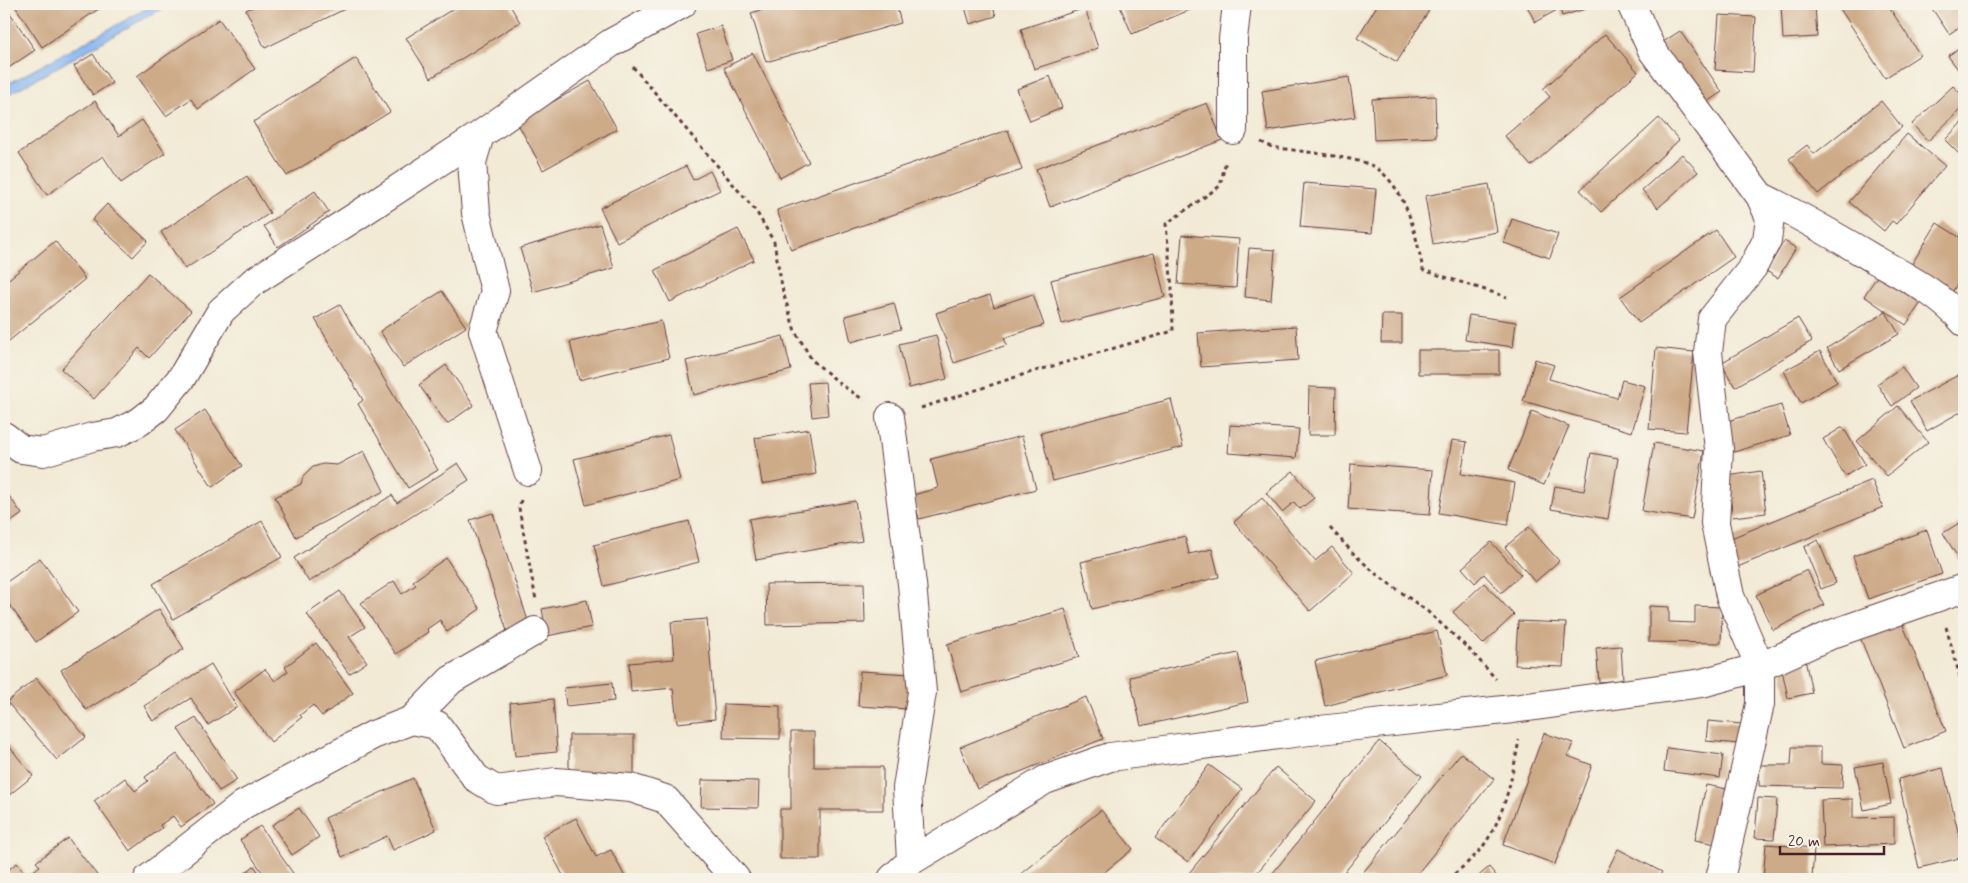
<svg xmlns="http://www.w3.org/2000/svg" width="1968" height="883" font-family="Mynerve,sans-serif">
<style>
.water{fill:#87b7f3;stroke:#686b8f}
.building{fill:#cdaa88}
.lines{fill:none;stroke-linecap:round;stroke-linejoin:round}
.street-casing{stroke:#633d44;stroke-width:30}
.path{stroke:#633d44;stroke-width:3;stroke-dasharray:4 4;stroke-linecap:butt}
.street{stroke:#fff;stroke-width:28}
</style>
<rect width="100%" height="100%" fill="#f7f3e8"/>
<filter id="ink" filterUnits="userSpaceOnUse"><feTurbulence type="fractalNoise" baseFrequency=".02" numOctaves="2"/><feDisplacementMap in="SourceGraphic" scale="10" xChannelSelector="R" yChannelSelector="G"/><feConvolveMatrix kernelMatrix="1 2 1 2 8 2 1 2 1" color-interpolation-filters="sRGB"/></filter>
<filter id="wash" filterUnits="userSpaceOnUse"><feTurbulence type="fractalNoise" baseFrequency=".0096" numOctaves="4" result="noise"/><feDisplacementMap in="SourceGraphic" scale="20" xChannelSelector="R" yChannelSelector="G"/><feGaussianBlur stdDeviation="1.12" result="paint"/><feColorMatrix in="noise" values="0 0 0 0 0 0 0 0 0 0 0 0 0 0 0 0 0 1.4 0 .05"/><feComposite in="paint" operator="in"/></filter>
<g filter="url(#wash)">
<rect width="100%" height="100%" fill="#f2ead5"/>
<path class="water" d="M155,4H170L4,97V86Z"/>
<g id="blocks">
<path class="building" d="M4,4L35,50L4,71Z
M18,4H106L42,47L15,6Z
M259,4H355L265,48L246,10Z
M461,4H509L520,22L431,78L406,38Z
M783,4H896L901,23L766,62L751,13Z
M964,4H992L996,16L970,24Z
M1119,4H1204L1132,34Z
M1378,4H1433L1397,62L1357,38Z
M1526,4H1554L1557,10L1535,22Z
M1559,4H1602L1562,16Z
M1781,4H1815L1817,37L1783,39Z
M1837,4H1887L1920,55L1885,78Z
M1929,4H1964V24L1949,34Z
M1085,8L1098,48L1034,69L1021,29Z
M1719,15L1756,17L1753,72L1715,70Z
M219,19L255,69L198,109L191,99L166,116L137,76Z
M721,26L732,60L708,68L696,34Z
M1680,31L1722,92L1702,105L1660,44Z
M1605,34L1638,72L1531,166L1505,136L1550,97L1543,89Z
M1964,44V77L1948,56Z
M753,53L809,162L780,178L724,68Z
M93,54L112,83L93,95L74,66Z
M356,58L390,112L287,176L253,122Z
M1050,76L1062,108L1030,121L1017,89Z
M1349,77L1355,117L1268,131L1262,91Z
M590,81L617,129L543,170L517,122Z
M1953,86L1964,97V106L1928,141L1912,124Z
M1435,96L1436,137L1374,140L1372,99Z
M95,101L119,136L142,120L165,153L121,183L103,156L47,195L19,153Z
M1881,101L1902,127L1818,194L1789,159L1807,145L1814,154Z
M1207,103L1222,140L1050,207L1036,169Z
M1659,118L1679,140L1601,212L1580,190Z
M1964,120V159L1945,140Z
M1008,130L1022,170L791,250L777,210Z
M1907,134L1945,166L1896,224L1892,221L1884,231L1849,202Z
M1682,154L1698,172L1658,208L1642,190Z
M686,166L693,180L710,171L720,190L617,242L600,208Z
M247,176L270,213L185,269L161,232Z
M1304,183L1376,189L1372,233L1300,227Z
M1489,184L1497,232L1433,244L1425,196Z
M315,191L329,212L278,247L264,226Z
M107,204L148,241L133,257L92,220Z
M1512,219L1558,234L1550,258L1504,243Z
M1937,223L1964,240V273L1951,294L1909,269Z
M600,224L614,268L533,292L520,248Z
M738,229L754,260L670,302L655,270Z
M1716,230L1734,257L1639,323L1620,297Z
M1182,235L1239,239L1236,288L1178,284Z
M55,241L85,279L4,345V283Z
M1784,241L1796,248L1778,278L1766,271Z
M1249,248L1275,250L1271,300L1245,297Z
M1154,253L1165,297L1062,324L1051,280Z
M1882,269L1924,298L1906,325L1864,296Z
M148,273L191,311L149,358L139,348L94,399L61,369Z
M442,291L466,327L403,367L380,331Z
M1033,294L1044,325L1004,338L1007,345L954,363L936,313L990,295L994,307Z
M894,303L901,329L851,342L845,316Z
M340,305L438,470L408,488L358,404L363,400L315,319Z
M1886,312L1899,334L1839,369L1827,348Z
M1382,315H1402V343H1381Z
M1469,315L1516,322L1513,347L1465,340Z
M1798,318L1812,341L1735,387L1721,363Z
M661,321L669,358L579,380L570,342Z
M1296,326L1298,360L1201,367L1198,333Z
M936,335L947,379L909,388L899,344Z
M783,336L791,370L694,395L686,361Z
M1656,348L1694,352L1686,432L1649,429Z
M1418,350H1499V374H1418Z
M1820,351L1837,382L1801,403L1784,371Z
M1535,359L1554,365L1549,379L1617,398L1622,380L1645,386L1632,432L1523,401Z
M446,365L474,405L447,424L419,385Z
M1902,367L1916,388L1892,406L1877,384Z
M1964,372V410L1927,431L1910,401Z
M825,382L828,415L812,417L808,383Z
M1309,387L1336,388L1335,435H1308Z
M1171,399L1183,447L1053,481L1041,433Z
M1781,405L1790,435L1734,452L1725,422Z
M1898,406L1928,442L1887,476L1857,441Z
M205,410L242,466L212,487L175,430Z
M1532,411L1569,426L1544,485L1508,470Z
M1230,425L1299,429L1296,458L1228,453Z
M1843,427L1865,464L1845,476L1823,439Z
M809,429L816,474L762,484L755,438Z
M669,435L680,480L586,505L574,459Z
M1022,436L1036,489L919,519L913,495L938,488L931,459Z
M1452,440L1467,442L1461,474L1515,483L1508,525L1439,513Z
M1654,443L1704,451L1692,519L1642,511Z
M364,451L384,491L296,537L275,497L301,484L303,477L313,467L323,464L337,465Z
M1591,453L1618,458L1608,519L1551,509L1555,486L1584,491Z
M458,463L469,480L309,582L294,558L392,495L397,503Z
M1351,464L1433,470L1430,515L1348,509Z
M1293,471L1314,498L1300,509L1294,502L1282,512L1266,493Z
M1761,471L1766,513L1733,517L1727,476Z
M1872,480L1883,507L1735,568L1724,541Z
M4,489L22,514L4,527Z
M1262,498L1315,561L1332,547L1354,573L1310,611L1234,522Z
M855,501L862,541L756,560L749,519Z
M493,513L529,624L507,631L470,520Z
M1964,520V565L1963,566L1943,533Z
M262,521L282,557L173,619L153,584Z
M689,521L699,562L604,586L594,545Z
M1529,527L1559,561L1535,582L1505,547Z
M1927,530L1942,574L1868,599L1853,556Z
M1185,536L1189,554L1212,549L1219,577L1092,609L1081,562Z
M1818,540L1836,583L1821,589L1804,547Z
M1491,542L1521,575L1501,593L1484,574L1475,583L1462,568Z
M40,558L78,612L36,642L4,597V584Z
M446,558L480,609L447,632L440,620L427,629L428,632L396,654L361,603L394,581L402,594L416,585L413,581Z
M1807,570L1824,605L1773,630L1756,595Z
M864,583L865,623L767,625L766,584Z
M1484,583L1514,615L1483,644L1453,612Z
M340,591L365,627L349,637L367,662L349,674L307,614Z
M587,600L592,627L547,636L542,609Z
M1649,606L1669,607V622L1695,623V606L1722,607L1721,643L1649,642Z
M159,609L184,649L86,710L61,670Z
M1065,609L1079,657L961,692L947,644Z
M707,619L715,719L677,723L673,688L631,692L629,663L674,659L671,622Z
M1901,620L1946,731L1904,748L1860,637Z
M1518,621L1566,623L1563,667L1515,665Z
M1437,631L1447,675L1325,706L1315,661Z
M316,643L353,693L322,716L313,705L300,715L302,717L271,742L234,692L265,669L275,681L288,671L285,667Z
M1621,646L1623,680L1599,682L1596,648Z
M1238,653L1248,702L1141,726L1130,677Z
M1805,659L1812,693L1788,698L1781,665Z
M211,664L237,707L208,725L191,698L153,721L144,706Z
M860,671L910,674L908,709L858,706Z
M36,678L86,737L57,760L7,702Z
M612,683L614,701L566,706L564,688Z
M1086,697L1103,739L977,789L960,747Z
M553,699L557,752L515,756L510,703Z
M724,704L780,706V739L723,738Z
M196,718L237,780L219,791L178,729Z
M1708,721L1742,724L1740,744L1706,741Z
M791,732H814V767H883V810H820V859H780V809H791Z
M1544,733L1573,743L1568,756L1592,765L1555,864L1503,845Z
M569,735H634V774L569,775Z
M4,740L33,776L4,799Z
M1379,741L1422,776L1339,879H1268Z
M1792,747H1821V764L1843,765L1842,788L1759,786L1760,765H1791Z
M1667,748L1723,755L1720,778L1664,771Z
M1461,753L1494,779L1413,879H1366L1361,875Z
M177,754L213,804L181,827L173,816L160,825L162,828L130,851L94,801L125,778L135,791L148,781L145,777Z
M1883,762L1891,804L1864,810L1855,767Z
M1209,765L1242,789L1188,862L1155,838Z
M1276,767L1316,801L1252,879H1184Z
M1943,768L1964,857L1919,868L1898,779Z
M413,778L436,830L393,850L387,836L342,857L325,818Z
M702,780L759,781L758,808L701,807Z
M1706,785L1727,789L1716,844L1695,840Z
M1758,798L1777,799L1774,839L1755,838Z
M1853,799V818L1894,817V844L1823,847L1821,800Z
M299,808L319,837L292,855L272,825Z
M1101,810L1133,849L1096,879H1015Z
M576,818L596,857L611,850L626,879H565L542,836Z
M260,826L297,879H267L240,840Z
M68,838L100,879H4V873L17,863L27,876L40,866L36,862Z
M1766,844L1814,848L1812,879H1763Z
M1618,849L1662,872L1658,879H1603Z
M254,866L264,879H237Z
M1489,867L1499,879H1475Z"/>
</g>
</g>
<g filter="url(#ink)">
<use href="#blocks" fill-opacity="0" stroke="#633d44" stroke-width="1"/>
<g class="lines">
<g class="street-casing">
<path id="street" d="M1631,4L1652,50L1760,196L1770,218L1767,240L1753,267L1712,319L1708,352L1719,449L1715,523L1730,596L1760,667V704L1720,879
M1233,130V39L1237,4
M480,135L472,162L476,213L495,291L483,331L528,471
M1760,196C1799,215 1837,237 1874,259C1906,277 1940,294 1964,322
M890,417L912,584L922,692L907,788L911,861
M4,436L21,449L43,452L92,437L117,433L139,422L156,409L182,377L221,311L253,282L352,219L480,135L611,43L682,4
M412,720L451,680L535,631
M148,879L243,805L373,735L412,720L437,725L476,778L496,790L556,782L631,788L665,799L736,879
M892,879L911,861L1045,780L1110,757L1301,732L1513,709L1702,683L1760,667L1835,633L1964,588"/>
</g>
<path class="path" d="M633,67L756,211L774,242L783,292L795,331L812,360L843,386L864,400
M1261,142L1272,147C1295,151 1363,157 1378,169C1408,193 1416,235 1423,270L1507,297
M921,408L1022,375L1173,331L1172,288L1166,224L1220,186L1226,160
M521,500L519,508L536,600
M1330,528L1354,554L1376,574L1427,611L1471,651L1496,679
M1946,627L1964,691
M1448,879C1462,868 1479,854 1488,839C1506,810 1513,773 1519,740"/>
<use href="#street" class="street"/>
</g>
</g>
<rect width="1968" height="883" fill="none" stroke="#f7f3e8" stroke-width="20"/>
<path d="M1780 846v8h104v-8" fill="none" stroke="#4a1f2b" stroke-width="2.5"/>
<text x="1788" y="846" font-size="15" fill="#4a1f2b" stroke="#f7f3e8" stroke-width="4" paint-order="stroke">20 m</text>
</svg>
